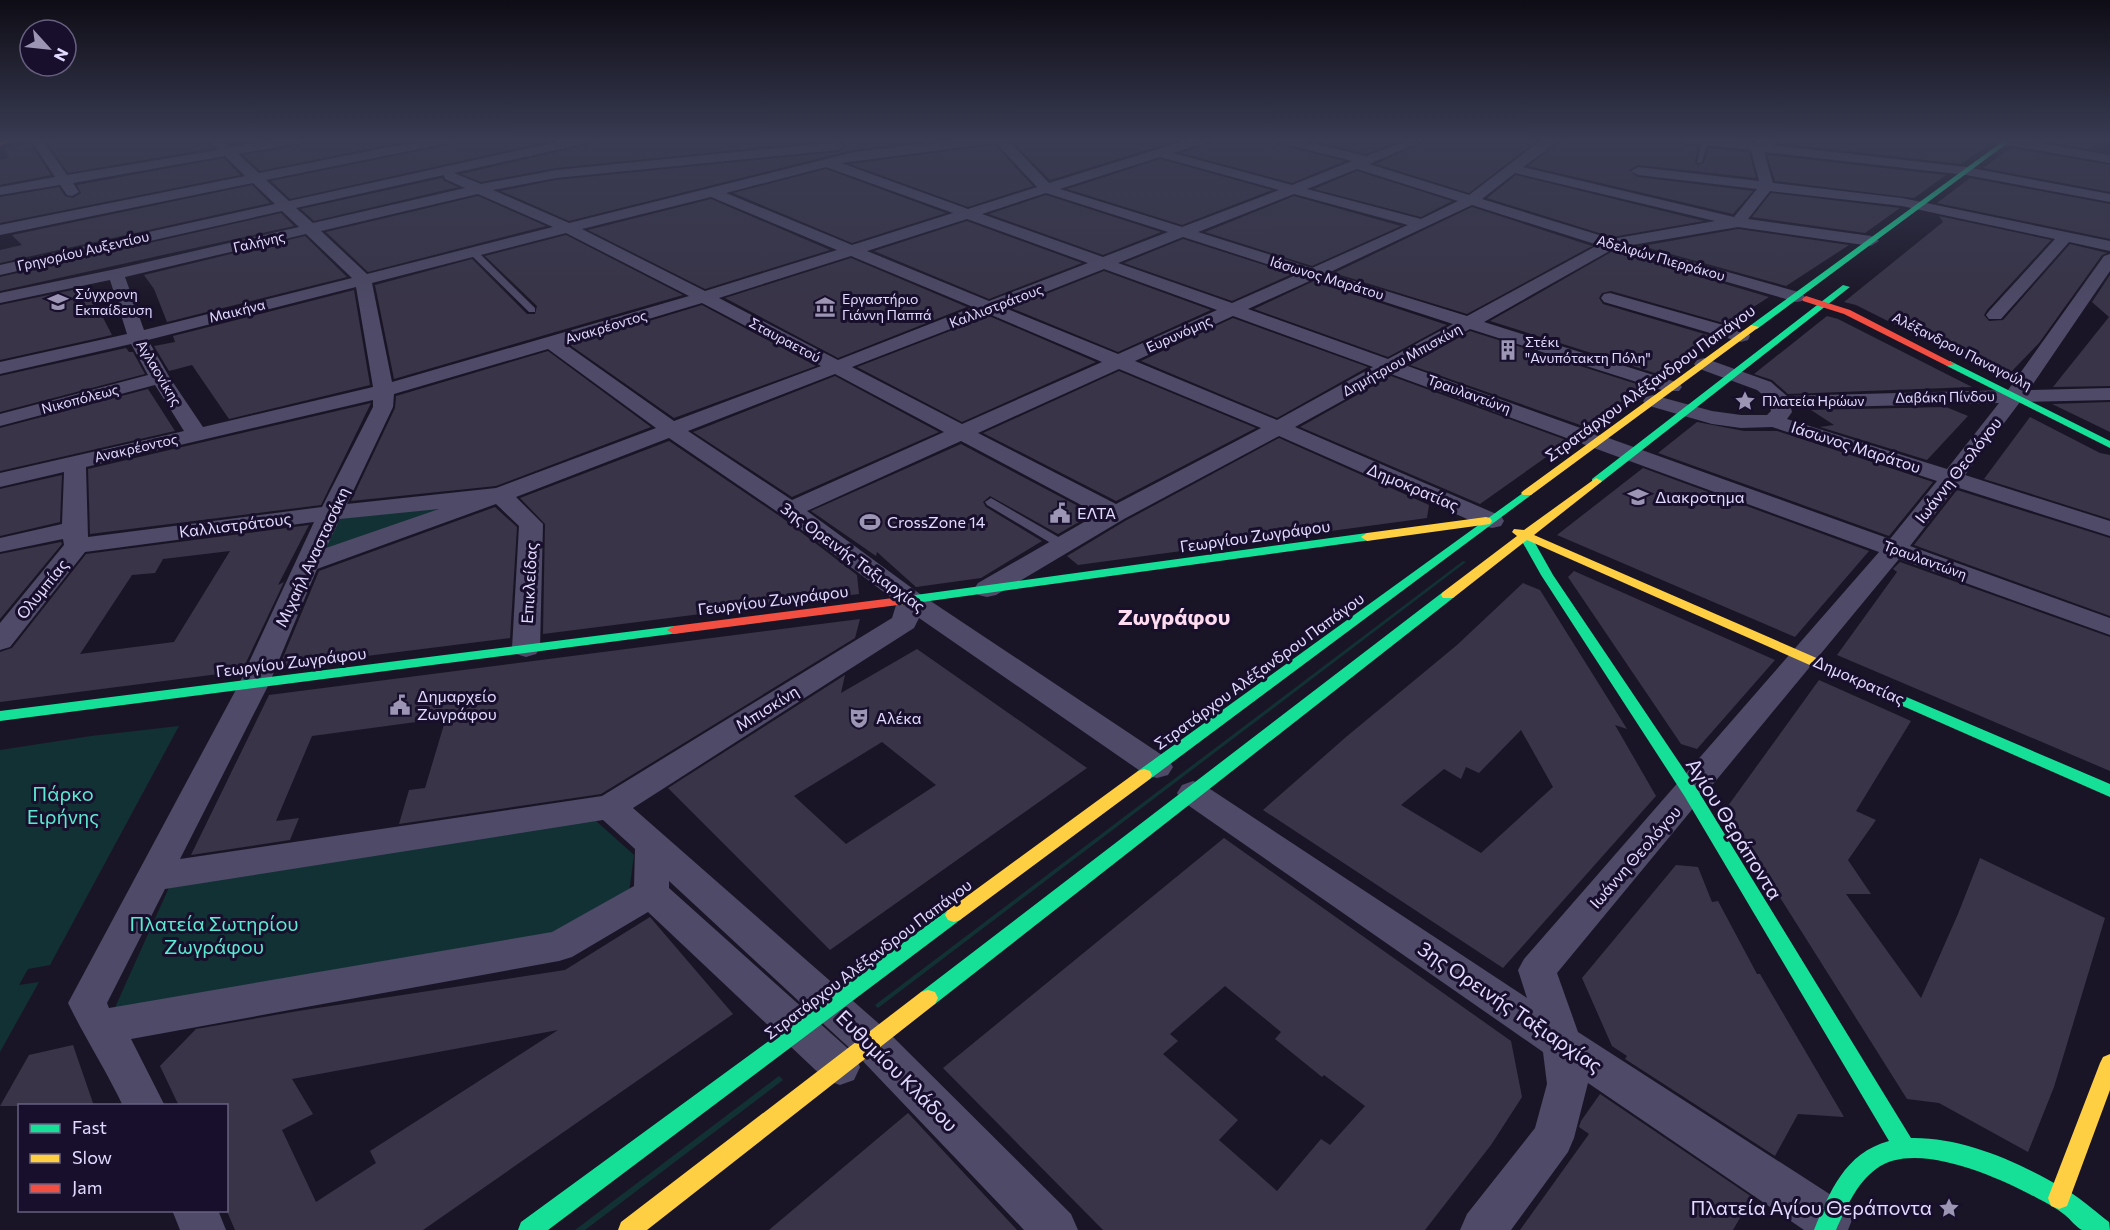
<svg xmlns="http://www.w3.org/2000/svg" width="2110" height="1230" font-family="Commissioner,sans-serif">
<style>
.green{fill:#123135}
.building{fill:#393447;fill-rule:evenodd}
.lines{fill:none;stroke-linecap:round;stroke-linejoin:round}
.lane{fill:#4e4a67;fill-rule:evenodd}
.street{fill:#4e4a67;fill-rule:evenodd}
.fast{fill:#16e098;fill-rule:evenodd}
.slow{fill:#ffcf43;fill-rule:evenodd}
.jam{fill:#f24e42;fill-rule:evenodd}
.labels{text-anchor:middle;stroke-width:6;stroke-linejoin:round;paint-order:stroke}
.far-street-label{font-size:14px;fill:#e2daff;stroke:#170f2c}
.far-poi-label{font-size:14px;fill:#e2daff;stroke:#170f2c;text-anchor:start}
.street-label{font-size:16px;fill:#e2daff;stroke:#170f2c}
.poi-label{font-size:16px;fill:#e2daff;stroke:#170f2c;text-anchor:start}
.near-park-label{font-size:20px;fill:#5ce9d3;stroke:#170f2c}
.near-street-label{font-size:20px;fill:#e2daff;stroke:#170f2c}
.near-poi-label{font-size:20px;fill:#e2daff;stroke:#170f2c;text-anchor:end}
.district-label{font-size:22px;font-weight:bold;fill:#ffdcef;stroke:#170f2c}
</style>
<rect width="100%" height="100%" fill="#1a1526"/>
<path class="green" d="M471,502L318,556L340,517Z
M1463,561L1466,562L878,1008L875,1005Z
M179,726L50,965L28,969L19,985L39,982L0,1052V750L91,736Z
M595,820L634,855L629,892L559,934L113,1012L171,883Z
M779,1076L783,1080L585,1230H575Z"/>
<path class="building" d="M66,139H206L214,148L68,173L46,141Z
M310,139H418L260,171L243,155L302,145Z
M456,139H560L290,199L271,181L448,145Z
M595,139H945L853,150L569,221L501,191L556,180L838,152L846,145L838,140L556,168L481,182L461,174L587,145Z
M1010,139H1182L1050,180Z
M1211,139H1273L1276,144L1345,161L1292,183L1181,153L1208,144Z
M1305,139H1405L1366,154Z
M1430,139H1539L1469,193L1376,164Z
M1564,139H1677L1684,145L1698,147L1695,162L1697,165L1704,163L1708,148L1749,152L1756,178L1638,165L1629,170L1638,177L1753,191L1733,214L1528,166Z
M1781,139H1988L1991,143L1961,164L1777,143Z
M2031,139H2104L2089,149Z
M30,143L51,175L0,185V160L9,158L5,149Z
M995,145L1033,186L968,207L850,164Z
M2010,148L2110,165V192L1983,168Z
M1767,155L1946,175L1914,198L1775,181Z
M224,158L240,175L0,223V197L59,187L65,196L73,198L81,193L77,185Z
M1160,159L1272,190L1182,225L1067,189Z
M826,169L946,213L852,243L733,193Z
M1357,171L1452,201L1421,217L1314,189Z
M1516,175L1704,221L1612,237L1487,198Z
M442,178L444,181L458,187L314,221L301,209Z
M1970,178L2110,204V239L1937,203Z
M252,185L270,203L0,263V250L22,245L12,235Z
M1771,193L1900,208L1865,233L1752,217Z
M1046,195L1161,232L1103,255L989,214Z
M478,196L546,226L368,272L326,232Z
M1294,196L1401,226L1312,266L1205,232Z
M711,199L830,250L705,289L588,230Z
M1472,207L1592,246L1467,314L1334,273Z
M281,213L294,226L0,291V277Z
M1939,216L2051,240L1987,310L1984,315L1989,321L2003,320L2070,244L2107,253L2102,255L2039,343L2010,373L2002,372L1995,375L1856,305L1844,302L1943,222Z
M967,221L1082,263L989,299L874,251Z
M1738,229L1849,245L1786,286L1642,246Z
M566,235L683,295L394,379L375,285L472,259L527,314H535L537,306L485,256Z
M305,236L347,277L167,322L154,289L144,275Z
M1183,239L1292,274L1232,301L1124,263Z
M1613,251L1769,297L1727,324L1611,291L1602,293L1599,298L1603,304L1711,336L1658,374L1490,321Z
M851,258L967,307L838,358L725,298Z
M1104,271L1211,310L1118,352L1011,308Z
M2110,275V386L2053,387L2109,317L2092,302Z
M1314,281L1447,325L1388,357L1254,309Z
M87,287L112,335L0,360V305Z
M354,290L370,385L229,419L192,365L169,371L154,346L175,342L173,336Z
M702,305L816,366L674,418L570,345Z
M989,316L1096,362L962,422L857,367Z
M1827,316L1838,319L1972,387L1788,394L1772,380L1754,374Z
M1233,318L1368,367L1277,418L1141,361Z
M1470,331L1643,386L1586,427L1410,365Z
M126,348L129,352H133L145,374L0,412V376Z
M548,351L651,427L496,486L351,501L395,408L396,396Z
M1119,371L1256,428L1116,501L983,433Z
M835,376L939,432L792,497L693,432Z
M1391,376L1569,441L1480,504L1300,427Z
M148,389L175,431L0,471V428Z
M2110,402V432L2052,404Z
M371,403L321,505L90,534L88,469Z
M1946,407L1968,416L1927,460L1820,427L1834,425L1811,410Z
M2030,417L2100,453L2110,455V519L1984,479Z
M1697,422L1744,431H1777L1933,482L1889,536L1658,453Z
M1279,438L1429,505L1427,518L1078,565L1067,556L1125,521Z
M669,441L781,517L857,575L859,594L543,634L545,524L520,498Z
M961,444L1093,514L1058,534L990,496L983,502L986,507L1042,541L981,578L916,587L877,552L876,556L811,511Z
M1643,468L1869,551L1795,637L1557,535Z
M62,475L60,522L0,536V489Z
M1957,490L2110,538V616L1914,545Z
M495,507L517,527L510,638L279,667L319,571Z
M309,525L278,585L284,582L242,671L0,702V652L12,648L86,554ZM230,551L174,642L80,654L132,575L155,573L163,559Z
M61,542L62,544L0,619V554Z
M1900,562L2110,637V771L1837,655L1897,572L1893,569Z
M1574,571L1775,660L1697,749L1681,744L1568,577Z
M1523,583L1540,590L1627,729L1615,725L1656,796L1503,968L1263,810L1346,737L1457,645ZM1521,730L1553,787L1481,853L1401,805L1444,769L1461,779L1466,767L1479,773Z
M860,619L855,638L601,794L399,824L409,790L425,788L446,718L312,736L276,821L299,818L290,840L191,855L269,695Z
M917,649L1087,768L830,950L668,788L845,675L841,693ZM882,742L936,785L846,844L794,796Z
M1819,680L1911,721L1856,811L1876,820L1848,860L1871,894H1846L1921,998L1958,914L1980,858L2105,918L2054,1087L2028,1152L1939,1103L1907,1099L1725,810Z
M1224,838L1511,1041L1522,1097L1491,1145L1425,1230H1103L943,1068ZM1225,986L1281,1032L1275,1039L1322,1077L1324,1075L1365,1106L1330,1145L1321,1139L1277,1191L1219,1140L1238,1120L1163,1054L1178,1041L1170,1034Z
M1676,865L1698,867L1712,902L1718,901L1757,974H1760L1844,1117L1798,1114L1775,1156L1625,1059L1627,1056L1612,1046L1582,978Z
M650,917L733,1014L423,1230H235L226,1209V1106H179L160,1066L196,1029L298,1011L565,970ZM558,1030L370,1151L376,1163L316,1202L282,1130L313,1114L292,1079Z
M73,1045L94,1106H0L29,1055Z
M1600,1094L1752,1197L1733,1230H1520L1589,1134L1579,1127L1581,1121Z
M908,1113L1017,1230H769L839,1171Z"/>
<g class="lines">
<path class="lane" d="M1705,139L1708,141L1702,162L1697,163L1702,141Z
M470,250H476L535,308V312H529L470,254Z
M991,498L1067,542L1069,545L1067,548H1059L987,505L985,502Z"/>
<path class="street" d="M30,139H42L67,175L218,150L208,139H221L230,147L280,139H308L302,143L238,154L259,173L429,139H454L448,143L266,180L289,201L570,139H593L587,143L454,173L481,184L556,170L838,142L844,146L838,150L556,178L493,190L569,223L854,152L964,139H1007L1049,183L1190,139H1209L1207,142L1173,153L1292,185L1352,161L1277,142L1275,139H1296L1366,156L1411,139H1428L1369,164L1469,195L1540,141L1562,139L1523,167L1734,217L1757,189L1638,175L1631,171L1638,167L1759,181L1751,150L1685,143L1679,139H1718L1754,143L1763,139H1779L1771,145L1966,167L2110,194V202L1966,175L1764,152L1773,183L1902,198L2110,241V251L2069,242L2001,319H1989L1986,315L1989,311L2055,239L1902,206L1770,191L1748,219L1871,236L1879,241L1871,246L1738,227L1632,245L1802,293L1805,297L1802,301L1796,302L1613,249L1484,322L1679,383L1682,387L1679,391H1665L1470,329L1405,365L1890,539L1937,481L1772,427L1741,428L1712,424L1646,405L1643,401L1646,397L1653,395L1712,411L1741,415H1767L1771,411L1768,399L1757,390L1697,368L1694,364L1697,360L1704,358L1771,382L1787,396L2008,390L2104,256L2110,254V271L2029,390L2110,388V400L2020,402L1965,475L2110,521V536L1956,487L1910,546L2110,618V635L1899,559L1557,973L1578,1032L1845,1204L1852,1220L1848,1230H1804L1588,1083L1574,1138L1568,1152L1511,1230H1460L1467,1214L1535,1128L1547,1084L1543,1052L1182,801L1177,793L1182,785L1193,781L1204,785L1527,998L1518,970L1524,959L1879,552L1391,374L1295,427L1501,516L1504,521L1501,526L1492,528L1483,526L1279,436L1124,519L996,595L987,597L978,595L974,589L978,583L1098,514L961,441L807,511L920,594L1168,759L1173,767L1168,775L1157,778L1146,775L919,618L914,628L633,808L885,1029L1071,1214L1078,1230H1024L857,1055L669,881V888L854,1054L860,1067L854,1080L840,1085L826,1080L648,912L572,957L559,961L131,1039L165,1106H123C106,1070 85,1038 68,1003L239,684L314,522L85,552L10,647L0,650V623L64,545L63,539L0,552V538L62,524L64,472L0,487V473L184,431L155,385L0,426V414L148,375L131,344L0,374V362L127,334L110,280L0,303V293L116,269L299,227L282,211L0,275V265L275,204L253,183L0,235V225L245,176L225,156L73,183L79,192L72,196L67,195L60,185L0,195V187L55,177ZM996,143L1037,187L968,209L841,163ZM1160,157L1279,190L1182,227L1060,189ZM826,167L953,213L852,245L726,193ZM1357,169L1458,201L1421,219L1307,189ZM1515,173L1715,221L1612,239L1482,199ZM444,175L445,179L465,188L313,223L296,208ZM1046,193L1168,232L1103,257L982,214ZM478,194L553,227L367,274L321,231ZM1294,194L1408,225L1312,268L1198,232ZM711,197L837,250L705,291L582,229ZM1472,205L1598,245L1467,316L1328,273ZM967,219L1088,263L989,301L867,251ZM566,233L689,296L392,382L372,283ZM306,234L352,278L144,330L125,277ZM1183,237L1298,274L1232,303L1118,263ZM851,256L973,307L838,360L719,298ZM1104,269L1217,310L1118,354L1005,308ZM1314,279L1453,324L1388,359L1248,309ZM356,287L373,387L203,427L170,378L148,340ZM702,303L821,366L674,421L565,344ZM989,314L1102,362L962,424L852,367ZM1233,316L1373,367L1277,420L1135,361ZM548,349L656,428L496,488L347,504L393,407L394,394ZM1119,369L1261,428L1116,504L978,433ZM835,374L944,432L792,500L688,431ZM373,400V407L322,507L88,537L86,467ZM1999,403L1947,469L1787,419L1792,412L1791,408ZM669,438L782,515L897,602L892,618L602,796L180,859L269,684L317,569L496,504L519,526L512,648L516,654L526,657L536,654L540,648L543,524L516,497ZM439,509L326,548L340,519ZM603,820L635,849L634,886L552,932L109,1008L107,1003L165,889Z
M1990,139H2018L2110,155V163L1996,143Z
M1610,293L1748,332L1750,336L1748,340L1741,342L1604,302L1601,298L1604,294Z
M172,1210H218L226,1230H180Z"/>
<path class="fast" d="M2006,139H2013L1757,329H1751V325Z
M1843,285L1850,287L1600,483H1592V479Z
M1950,361L2110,441V448L1947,366L1945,364Z
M1527,490L1533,493L1531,495L1150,779H1138L1136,775L1138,771Z
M1525,532L1531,536L1553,575L1697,789L1911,1138C1965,1137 2023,1164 2068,1191C2083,1200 2096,1212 2109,1222L2110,1230C2102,1230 2089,1230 2082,1230C2076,1227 2070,1219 2065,1215C2056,1208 2047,1203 2037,1198C2000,1178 1915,1139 1876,1169C1856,1184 1846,1208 1836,1230H1814C1830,1191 1845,1153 1889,1141L1685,797L1541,575L1519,536Z
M1367,533L1373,537L1371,540L901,605L894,601L901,597Z
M1448,591L1453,592L1455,595L1453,598L935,1004L928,1006L921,1004L918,998L921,992L1443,592Z
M674,626L681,630L679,633L0,721V711Z
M1869,681L2110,784V797L1864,689L1862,686Z
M954,908L960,910L963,915L960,920L548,1230H518L521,1222L948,910Z"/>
<path class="slow" d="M1751,325L1759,327L1531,495H1523L1521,493L1523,491Z
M1596,478L1602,481L1600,483L1534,535L1874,683L1876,686L1874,689H1864L1527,540L1453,598H1443L1441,595L1443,592L1517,536L1512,532L1514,529L1524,530Z
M1486,517L1490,518L1492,521L1490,524L1367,541L1361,537L1367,533Z
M1144,769L1150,771L1152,775L1150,779L960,920L954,922L948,920L945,915L948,910L1138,771Z
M928,990L935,992L938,998L935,1004L647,1230H618L621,1222L921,992Z
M2110,1054V1090L2067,1206L2059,1209L2051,1206L2048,1198L2100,1063L2103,1057Z"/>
<path class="jam" d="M10,139H21L0,145V141Z
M1806,296L1850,310L1955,364L1947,366L1844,314L1803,301L1802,299Z
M901,597L908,601L906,604L674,634L667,630L674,626Z"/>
</g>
<linearGradient id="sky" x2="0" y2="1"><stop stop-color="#0e0c15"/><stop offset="0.45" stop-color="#383b52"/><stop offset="1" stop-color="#383b52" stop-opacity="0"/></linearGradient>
<rect width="2110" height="311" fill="url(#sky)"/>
<defs>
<g id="school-bare" transform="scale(1.62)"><path d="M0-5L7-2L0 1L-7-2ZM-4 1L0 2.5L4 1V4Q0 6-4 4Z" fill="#9c95b3" stroke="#170f2c" stroke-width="2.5" paint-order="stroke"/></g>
<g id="museum-bare" transform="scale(1.62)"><path d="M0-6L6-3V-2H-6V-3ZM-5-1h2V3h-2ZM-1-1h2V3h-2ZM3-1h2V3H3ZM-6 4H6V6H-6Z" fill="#9c95b3" stroke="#170f2c" stroke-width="2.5" paint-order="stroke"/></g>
<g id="building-bare" transform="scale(1.62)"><path d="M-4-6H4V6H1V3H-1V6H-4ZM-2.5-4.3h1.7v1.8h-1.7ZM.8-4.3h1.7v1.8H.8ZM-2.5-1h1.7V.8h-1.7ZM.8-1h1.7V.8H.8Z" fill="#9c95b3" stroke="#170f2c" stroke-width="2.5" paint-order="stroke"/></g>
<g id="sight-bare" transform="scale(1.62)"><path d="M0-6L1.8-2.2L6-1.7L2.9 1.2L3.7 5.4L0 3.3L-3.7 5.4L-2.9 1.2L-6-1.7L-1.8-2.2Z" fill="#9c95b3" stroke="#170f2c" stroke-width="2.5" paint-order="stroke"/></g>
<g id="civic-bare" transform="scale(1.62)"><path d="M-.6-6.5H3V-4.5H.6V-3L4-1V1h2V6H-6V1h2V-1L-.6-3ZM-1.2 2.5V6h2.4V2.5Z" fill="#9c95b3" stroke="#170f2c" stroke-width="2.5" paint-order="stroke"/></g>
<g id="stadium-bare" transform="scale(1.62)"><path d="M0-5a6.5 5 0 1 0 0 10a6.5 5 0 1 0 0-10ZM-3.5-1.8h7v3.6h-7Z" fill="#9c95b3" stroke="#170f2c" stroke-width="2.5" paint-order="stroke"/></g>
<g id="theatre-bare" transform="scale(1.62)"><path d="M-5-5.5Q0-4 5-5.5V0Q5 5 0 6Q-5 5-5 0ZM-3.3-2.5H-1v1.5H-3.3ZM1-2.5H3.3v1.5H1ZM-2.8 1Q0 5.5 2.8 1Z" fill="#9c95b3" stroke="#170f2c" stroke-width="2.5" paint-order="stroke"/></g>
</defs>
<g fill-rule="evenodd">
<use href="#school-bare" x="58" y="302"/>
<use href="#museum-bare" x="825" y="307"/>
<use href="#building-bare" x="1508" y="350"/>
<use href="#sight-bare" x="1745" y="401"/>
<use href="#school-bare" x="1638" y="497"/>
<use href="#civic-bare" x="1060" y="513"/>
<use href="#stadium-bare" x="870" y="522"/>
<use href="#civic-bare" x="400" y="705"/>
<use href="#theatre-bare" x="859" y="718"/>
<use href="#sight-bare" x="1949" y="1208"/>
</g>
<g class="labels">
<g class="far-street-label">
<text transform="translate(259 242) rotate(-13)" y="5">Γαλήνης</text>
<text transform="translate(83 251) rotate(-13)" y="5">Γρηγορίου Αυξεντίου</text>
<text transform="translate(1661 258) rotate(16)" y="5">Αδελφών Πιερράκου</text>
<text transform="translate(1327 278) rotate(17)" y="5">Ιάσωνος Μαράτου</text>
<text transform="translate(996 306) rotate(-21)" y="5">Καλλιστράτους</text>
<text transform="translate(237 311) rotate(-14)" y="5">Μαικήνα</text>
<text transform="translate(606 327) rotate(-17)" y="5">Ανακρέοντος</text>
<text transform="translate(1179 334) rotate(-24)" y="5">Ευρυνόμης</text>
<text transform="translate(785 340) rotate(28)" y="5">Σταυραετού</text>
<text transform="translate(1962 351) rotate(27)" y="5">Αλέξανδρου Παναγούλη</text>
<text transform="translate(1402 360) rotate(-29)" y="5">Δημήτριου Μπισκίνη</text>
<text transform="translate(159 373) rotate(59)" y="5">Αγλαονίκης</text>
<text transform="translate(1469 394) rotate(20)" y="5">Τραυλαντώνη</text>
<text transform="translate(1945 397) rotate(-1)" y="5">Δαβάκη Πίνδου</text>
<text transform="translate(80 399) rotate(-15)" y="5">Νικοπόλεως</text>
<text transform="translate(136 448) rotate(-13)" y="5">Ανακρέοντος</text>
<text transform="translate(1925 560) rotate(20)" y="5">Τραυλαντώνη</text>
</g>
<g class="far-poi-label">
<text x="75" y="299">Σύγχρονη<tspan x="75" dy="16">Εκπαίδευση</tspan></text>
<text x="842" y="304">Εργαστήριο<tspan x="842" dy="16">Γιάννη Παππά</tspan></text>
<text x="1525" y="347">Στέκι<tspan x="1525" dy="16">"Ανυπότακτη Πόλη"</tspan></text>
<text x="1762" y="406">Πλατεία Ηρώων</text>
</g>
<g class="street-label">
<text transform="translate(1650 383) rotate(-36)" y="6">Στρατάρχου Αλέξανδρου Παπάγου</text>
<text transform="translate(1856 447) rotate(18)" y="6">Ιάσωνος Μαράτου</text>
<text transform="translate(1958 470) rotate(-52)" y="6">Ιωάννη Θεολόγου</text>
<text transform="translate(1413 487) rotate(23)" y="6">Δημοκρατίας</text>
<text transform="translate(235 525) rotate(-7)" y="6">Καλλιστράτους</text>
<text transform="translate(1255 536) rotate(-8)" y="6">Γεωργίου Ζωγράφου</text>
<text transform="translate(312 557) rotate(-65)" y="6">Μιχαήλ Αναστασάκη</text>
<text transform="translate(853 557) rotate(36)" y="6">3ης Ορεινής Ταξιαρχίας</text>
<text transform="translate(529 583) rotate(-87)" y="6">Επικλείδας</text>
<text transform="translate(42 589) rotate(-51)" y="6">Ολυμπίας</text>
<text transform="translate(773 600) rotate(-7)" y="6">Γεωργίου Ζωγράφου</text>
<text transform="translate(291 662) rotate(-7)" y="6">Γεωργίου Ζωγράφου</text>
<text transform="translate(1259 671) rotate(-36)" y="6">Στρατάρχου Αλέξανδρου Παπάγου</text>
<text transform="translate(1859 680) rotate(24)" y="6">Δημοκρατίας</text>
<text transform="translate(767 708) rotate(-32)" y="6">Μπισκίνη</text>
<text transform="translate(1635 857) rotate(-49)" y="6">Ιωάννη Θεολόγου</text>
<text transform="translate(868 959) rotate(-37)" y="6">Στρατάρχου Αλέξανδρου Παπάγου</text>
</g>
<g class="poi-label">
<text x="1655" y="503">Διακροτημα</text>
<text x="1077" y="519">ΕΛΤΑ</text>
<text x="887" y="528">CrossZone 14</text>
<text x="417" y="702">Δημαρχείο<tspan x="417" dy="18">Ζωγράφου</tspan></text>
<text x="876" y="724">Αλέκα</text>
</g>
<g class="near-park-label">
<text x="63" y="801">Πάρκο<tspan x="63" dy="23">Ειρήνης</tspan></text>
<text x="214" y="931">Πλατεία Σωτηρίου<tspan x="214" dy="23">Ζωγράφου</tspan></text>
</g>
<g class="near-street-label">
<text transform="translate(1734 829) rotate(58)" y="7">Αγίου Θεράποντα</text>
<text transform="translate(1510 1007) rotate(34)" y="7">3ης Ορεινής Ταξιαρχίας</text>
<text transform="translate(897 1071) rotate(45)" y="7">Ευθυμίου Κλάδου</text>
</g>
<g class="near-poi-label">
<text x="1932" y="1215">Πλατεία Αγίου Θεράποντα</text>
</g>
<g class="district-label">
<text x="1174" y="625">Ζωγράφου</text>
</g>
</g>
<rect x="18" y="1104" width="210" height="108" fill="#170f2c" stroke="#686080" stroke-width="1.5"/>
<rect x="30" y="1124" width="30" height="9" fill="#16e098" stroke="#686080" stroke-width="1.5"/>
<text x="72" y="1134" font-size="18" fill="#e2daff">Fast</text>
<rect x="30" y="1154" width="30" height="9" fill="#ffcf43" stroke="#686080" stroke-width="1.5"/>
<text x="72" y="1164" font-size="18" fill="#e2daff">Slow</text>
<rect x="30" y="1184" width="30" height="9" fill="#f24e42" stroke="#686080" stroke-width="1.5"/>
<text x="72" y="1194" font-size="18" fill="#e2daff">Jam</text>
<g transform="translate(48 48) rotate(117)"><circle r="28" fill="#170f2c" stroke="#686080" stroke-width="1.5"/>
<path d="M0-4.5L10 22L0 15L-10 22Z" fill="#9c95b3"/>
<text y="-9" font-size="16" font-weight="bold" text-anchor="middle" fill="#e2daff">N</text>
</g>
</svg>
